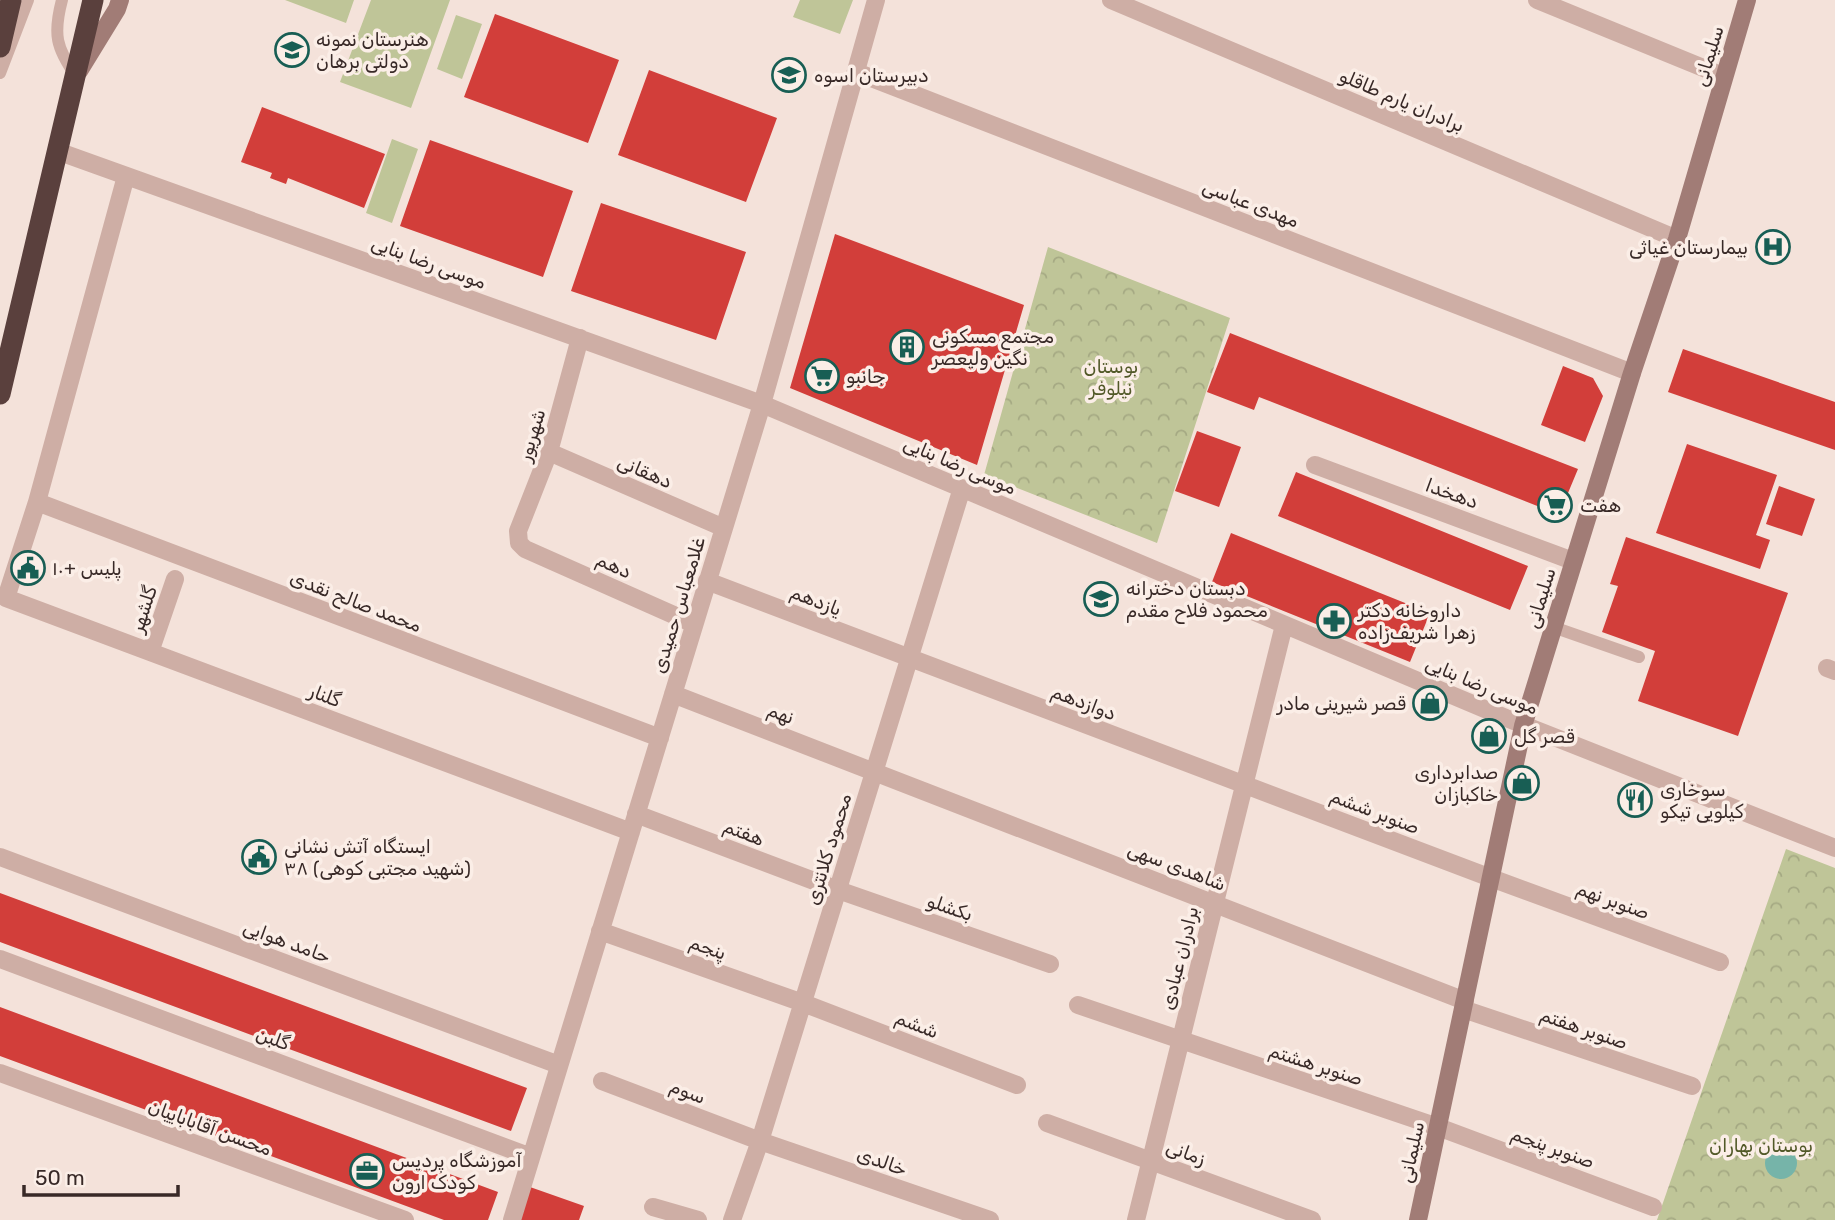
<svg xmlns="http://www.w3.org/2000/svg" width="1835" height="1220" font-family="Rubik,'Noto Sans Arabic',sans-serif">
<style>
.park{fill:url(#park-crowns)}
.pitch{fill:#bfc598}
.water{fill:#76b4a9}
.building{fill:#d23e3a}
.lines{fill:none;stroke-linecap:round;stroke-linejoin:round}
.lane{stroke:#ceaea5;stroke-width:12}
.street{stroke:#ceaea5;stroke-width:18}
.secondary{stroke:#a17c76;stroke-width:18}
.highway{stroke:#5a403d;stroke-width:21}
.labels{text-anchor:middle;stroke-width:7;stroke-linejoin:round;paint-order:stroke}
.poi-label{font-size:19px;fill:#382927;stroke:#fbeee7;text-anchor:start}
.street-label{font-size:19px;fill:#382927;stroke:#fbeee7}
.park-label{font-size:19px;fill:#525928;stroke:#fbeee7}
</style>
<defs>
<pattern id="park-crowns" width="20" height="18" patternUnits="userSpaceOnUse" patternTransform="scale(1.75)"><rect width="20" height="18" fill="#bfc598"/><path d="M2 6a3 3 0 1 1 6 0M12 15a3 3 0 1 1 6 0" fill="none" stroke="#a5a983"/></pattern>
</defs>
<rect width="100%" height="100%" fill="#f4e2da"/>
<path class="park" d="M1048,247L1230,318L1157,543L984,475Z
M1786,849L1835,868V1220H1657Z"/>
<path class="pitch" d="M285,0H354L346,23Z
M371,0H450L411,108L340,82Z
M800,0H853L840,34L793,17Z
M456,15L482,24L462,79L437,69Z
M392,139L418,149L392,223L366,213Z"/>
<path class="water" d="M1765 1163a16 16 0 1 1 32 0a16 16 0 1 1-32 0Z"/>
<path class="building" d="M495,14L619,60L588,143L464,97Z
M649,70L777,118L746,202L618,155Z
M262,107L385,154L364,208L288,178L286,184L270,178L272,173L241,162Z
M430,140L573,191L543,277L400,226Z
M601,203L746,252L716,340L571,291Z
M835,234L1024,305L977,465L790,388Z
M1230,333L1578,469L1563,505L1550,511L1259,397L1254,410L1207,392Z
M1683,349L1835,402V450L1668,392Z
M1563,366L1593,378L1603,396L1585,442L1541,425Z
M1197,431L1241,447L1219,507L1175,491Z
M1687,444L1777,475L1756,535L1770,540L1760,569L1656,533Z
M1296,472L1528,566L1510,610L1278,516Z
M1779,486L1815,499L1802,536L1766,524Z
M1231,533L1430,613L1410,662L1212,582Z
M1626,537L1788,593L1738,736L1638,701L1655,651L1602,632L1618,586L1610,584Z
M0,893L527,1088L511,1131L0,942Z
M0,1007L498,1192L488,1220H444L0,1056Z
M530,1187L584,1206L579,1220H518Z"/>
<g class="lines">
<path class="lane" d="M62,0C53,34 56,48 76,76
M0,73L28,0
M1553,627L1639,657"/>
<path class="street" d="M1111,0L1677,239
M1537,0L1723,76
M856,72L1632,373
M57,151L762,404L1506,718L1835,848
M126,176L37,502L6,598L631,832
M580,338L549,452L518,531L519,543L525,549L694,624
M549,452L724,528
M1315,465L1573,561
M37,502L660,738
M707,581L1491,878L1720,962
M150,652L175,579
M1827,668L1835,671
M673,694L1465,1001
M636,814L838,890L1050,964
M0,857L559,1065
M600,931L803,1003L1017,1085
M0,959L531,1157
M1078,1005L1438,1127L1653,1207
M1463,1009L1692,1086
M0,1073L405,1220
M602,1081L760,1141L990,1220
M1047,1123L1312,1220
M653,1207L698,1220
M512,1220L762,404L876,0
M732,1220L760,1141L962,488
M1136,1220L1284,625"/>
<path class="secondary" d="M79,71L117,9L120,0
M1418,1220L1523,726L1632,373L1677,239L1747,0"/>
<path class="highway" d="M0,47L11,0
M0,394L93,0"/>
</g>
<defs>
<g id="school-ring" transform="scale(1.75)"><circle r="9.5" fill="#fbeee7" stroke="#185e54" stroke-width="1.5"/><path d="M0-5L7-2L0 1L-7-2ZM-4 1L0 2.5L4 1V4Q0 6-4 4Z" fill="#185e54"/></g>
<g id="hospital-ring" transform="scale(1.75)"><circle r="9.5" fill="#fbeee7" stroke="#185e54" stroke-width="1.5"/><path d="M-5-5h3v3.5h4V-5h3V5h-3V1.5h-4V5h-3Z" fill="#185e54"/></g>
<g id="building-ring" transform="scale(1.75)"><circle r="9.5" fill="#fbeee7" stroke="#185e54" stroke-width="1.5"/><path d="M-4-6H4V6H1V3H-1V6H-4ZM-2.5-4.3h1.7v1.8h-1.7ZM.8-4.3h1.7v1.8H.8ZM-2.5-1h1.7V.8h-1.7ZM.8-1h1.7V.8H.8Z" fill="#185e54"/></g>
<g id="supermarket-ring" transform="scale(1.75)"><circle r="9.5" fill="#fbeee7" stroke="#185e54" stroke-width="1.5"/><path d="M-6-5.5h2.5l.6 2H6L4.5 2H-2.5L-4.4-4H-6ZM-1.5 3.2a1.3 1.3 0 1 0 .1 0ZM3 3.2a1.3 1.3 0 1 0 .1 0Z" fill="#185e54"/></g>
<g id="civic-ring" transform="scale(1.75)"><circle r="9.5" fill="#fbeee7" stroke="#185e54" stroke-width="1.5"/><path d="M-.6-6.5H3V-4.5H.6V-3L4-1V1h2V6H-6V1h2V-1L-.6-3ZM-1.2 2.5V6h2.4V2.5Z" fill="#185e54"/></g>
<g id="pharmacy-ring" transform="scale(1.75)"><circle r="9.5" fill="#fbeee7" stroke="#185e54" stroke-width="1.5"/><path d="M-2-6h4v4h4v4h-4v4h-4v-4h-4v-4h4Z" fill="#185e54"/></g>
<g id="shop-ring" transform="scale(1.75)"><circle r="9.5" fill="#fbeee7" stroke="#185e54" stroke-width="1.5"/><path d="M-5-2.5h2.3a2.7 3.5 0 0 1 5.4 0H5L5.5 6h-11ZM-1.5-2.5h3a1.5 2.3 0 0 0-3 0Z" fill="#185e54"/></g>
<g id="restaurant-ring" transform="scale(1.75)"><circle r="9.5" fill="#fbeee7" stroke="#185e54" stroke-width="1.5"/><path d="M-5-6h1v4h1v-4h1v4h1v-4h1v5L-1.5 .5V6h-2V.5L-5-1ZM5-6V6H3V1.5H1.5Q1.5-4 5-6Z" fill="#185e54"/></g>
<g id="office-ring" transform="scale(1.75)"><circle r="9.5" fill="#fbeee7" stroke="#185e54" stroke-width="1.5"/><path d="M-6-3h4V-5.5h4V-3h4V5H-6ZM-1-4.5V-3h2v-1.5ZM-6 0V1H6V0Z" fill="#185e54"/></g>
</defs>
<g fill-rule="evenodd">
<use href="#school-ring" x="292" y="50"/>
<use href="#school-ring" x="789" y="75"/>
<use href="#hospital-ring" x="1773" y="247"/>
<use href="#building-ring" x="907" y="347"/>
<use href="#supermarket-ring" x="822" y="376"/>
<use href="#supermarket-ring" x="1555" y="505"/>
<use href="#civic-ring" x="28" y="568"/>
<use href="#school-ring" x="1101" y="599"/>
<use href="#pharmacy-ring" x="1334" y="621"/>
<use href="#shop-ring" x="1430" y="703"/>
<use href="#shop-ring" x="1489" y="736"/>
<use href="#shop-ring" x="1522" y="783"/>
<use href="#restaurant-ring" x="1635" y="800"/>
<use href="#civic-ring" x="259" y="857"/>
<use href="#office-ring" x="367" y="1171"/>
</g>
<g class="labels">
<g class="poi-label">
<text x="316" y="46">هنرستان نمونه<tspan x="316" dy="22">دولتی برهان</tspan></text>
<text x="814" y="82">دبیرستان اسوه</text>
<text x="1748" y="254" text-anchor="end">بیمارستان غیاثی</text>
<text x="932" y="343">مجتمع مسکونی<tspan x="932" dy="22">نگین ولیعصر</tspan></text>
<text x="846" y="383">جانبو</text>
<text x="1580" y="512">هفت</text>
<text x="52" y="575">پلیس +۱۰</text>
<text x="1126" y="595">دبستان دخترانه<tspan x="1126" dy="22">محمود فلاح مقدم</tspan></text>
<text x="1358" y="617">داروخانه دکتر<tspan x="1358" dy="22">زهرا شریف‌زاده</tspan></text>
<text x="1406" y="710" text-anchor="end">قصر شیرینی مادر</text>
<text x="1514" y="743">قصر گل</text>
<text x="1498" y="779" text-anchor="end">صدابرداری<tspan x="1498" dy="22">خاکبازان</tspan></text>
<text x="1660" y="796">سوخاری<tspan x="1660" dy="22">کیلویی تیکو</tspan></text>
<text x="284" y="853">ایستگاه آتش نشانی<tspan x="284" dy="22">۳۸ (شهید مجتبی کوهی)</tspan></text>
<text x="392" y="1167">آموزشگاه پردیس<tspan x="392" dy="22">کودک ارون</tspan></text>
</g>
<g class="street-label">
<text transform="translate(1708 56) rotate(-73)" y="7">سلیمانی</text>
<text transform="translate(1402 100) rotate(23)" y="7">برادران یارم طاقلو</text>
<text transform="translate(1251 203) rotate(21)" y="7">مهدی عباسی</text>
<text transform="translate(429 262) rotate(20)" y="7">موسی رضا بنایی</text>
<text transform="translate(531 435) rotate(-73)" y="7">شهریور</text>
<text transform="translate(960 465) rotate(23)" y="7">موسی رضا بنایی</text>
<text transform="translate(645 471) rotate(23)" y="7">دهقانی</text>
<text transform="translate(1452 493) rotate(20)" y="7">دهخدا</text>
<text transform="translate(614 565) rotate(24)" y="7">دهم</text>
<text transform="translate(1540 598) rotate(-73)" y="7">سلیمانی</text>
<text transform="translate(816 600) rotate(21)" y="7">یازدهم</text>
<text transform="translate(356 601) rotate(21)" y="7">محمد صالح نقدی</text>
<text transform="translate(678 605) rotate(-73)" y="7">غلامعباس حمیدی</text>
<text transform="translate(143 609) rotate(-72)" y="7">گلشهر</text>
<text transform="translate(1482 685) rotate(23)" y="7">موسی رضا بنایی</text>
<text transform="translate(325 695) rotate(21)" y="7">گلنار</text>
<text transform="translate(1084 702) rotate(21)" y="7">دوازدهم</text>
<text transform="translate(781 713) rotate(21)" y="7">نهم</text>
<text transform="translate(1375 811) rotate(21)" y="7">صنوبر ششم</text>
<text transform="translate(744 832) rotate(21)" y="7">هفتم</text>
<text transform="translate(828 849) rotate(-73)" y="7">محمود کلانتری</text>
<text transform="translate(1177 866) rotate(21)" y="7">شاهدی سهی</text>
<text transform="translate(1613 900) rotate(20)" y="7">صنوبر نهم</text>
<text transform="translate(950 907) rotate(19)" y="7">بکشلو</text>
<text transform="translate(287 941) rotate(20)" y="7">حامد هوایی</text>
<text transform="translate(708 947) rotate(20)" y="7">پنجم</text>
<text transform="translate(1179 958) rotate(-76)" y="7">برادران عبادی</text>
<text transform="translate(917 1024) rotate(21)" y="7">ششم</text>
<text transform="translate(1584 1028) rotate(19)" y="7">صنوبر هفتم</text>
<text transform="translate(273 1038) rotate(20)" y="7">گلبن</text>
<text transform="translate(1316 1064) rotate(18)" y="7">صنوبر هشتم</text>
<text transform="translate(688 1091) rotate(21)" y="7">سوم</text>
<text transform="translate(210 1127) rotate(20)" y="7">محسن آقاباباییان</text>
<text transform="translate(1553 1147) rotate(20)" y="7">صنوبر پنجم</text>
<text transform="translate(1186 1152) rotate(20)" y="7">زمانی</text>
<text transform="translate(1411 1152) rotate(-78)" y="7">سلیمانی</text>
<text transform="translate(882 1161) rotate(19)" y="7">خالدی</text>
</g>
<g class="park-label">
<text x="1111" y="373">بوستان<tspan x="1111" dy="22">نیلوفر</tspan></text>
<text x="1761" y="1152">بوستان بهاران</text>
</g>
</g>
<path d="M24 1185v10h154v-10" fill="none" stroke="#382927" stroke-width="3.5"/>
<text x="35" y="1185" font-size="21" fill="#382927" stroke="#fbeee7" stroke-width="5" paint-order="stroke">50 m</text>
</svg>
